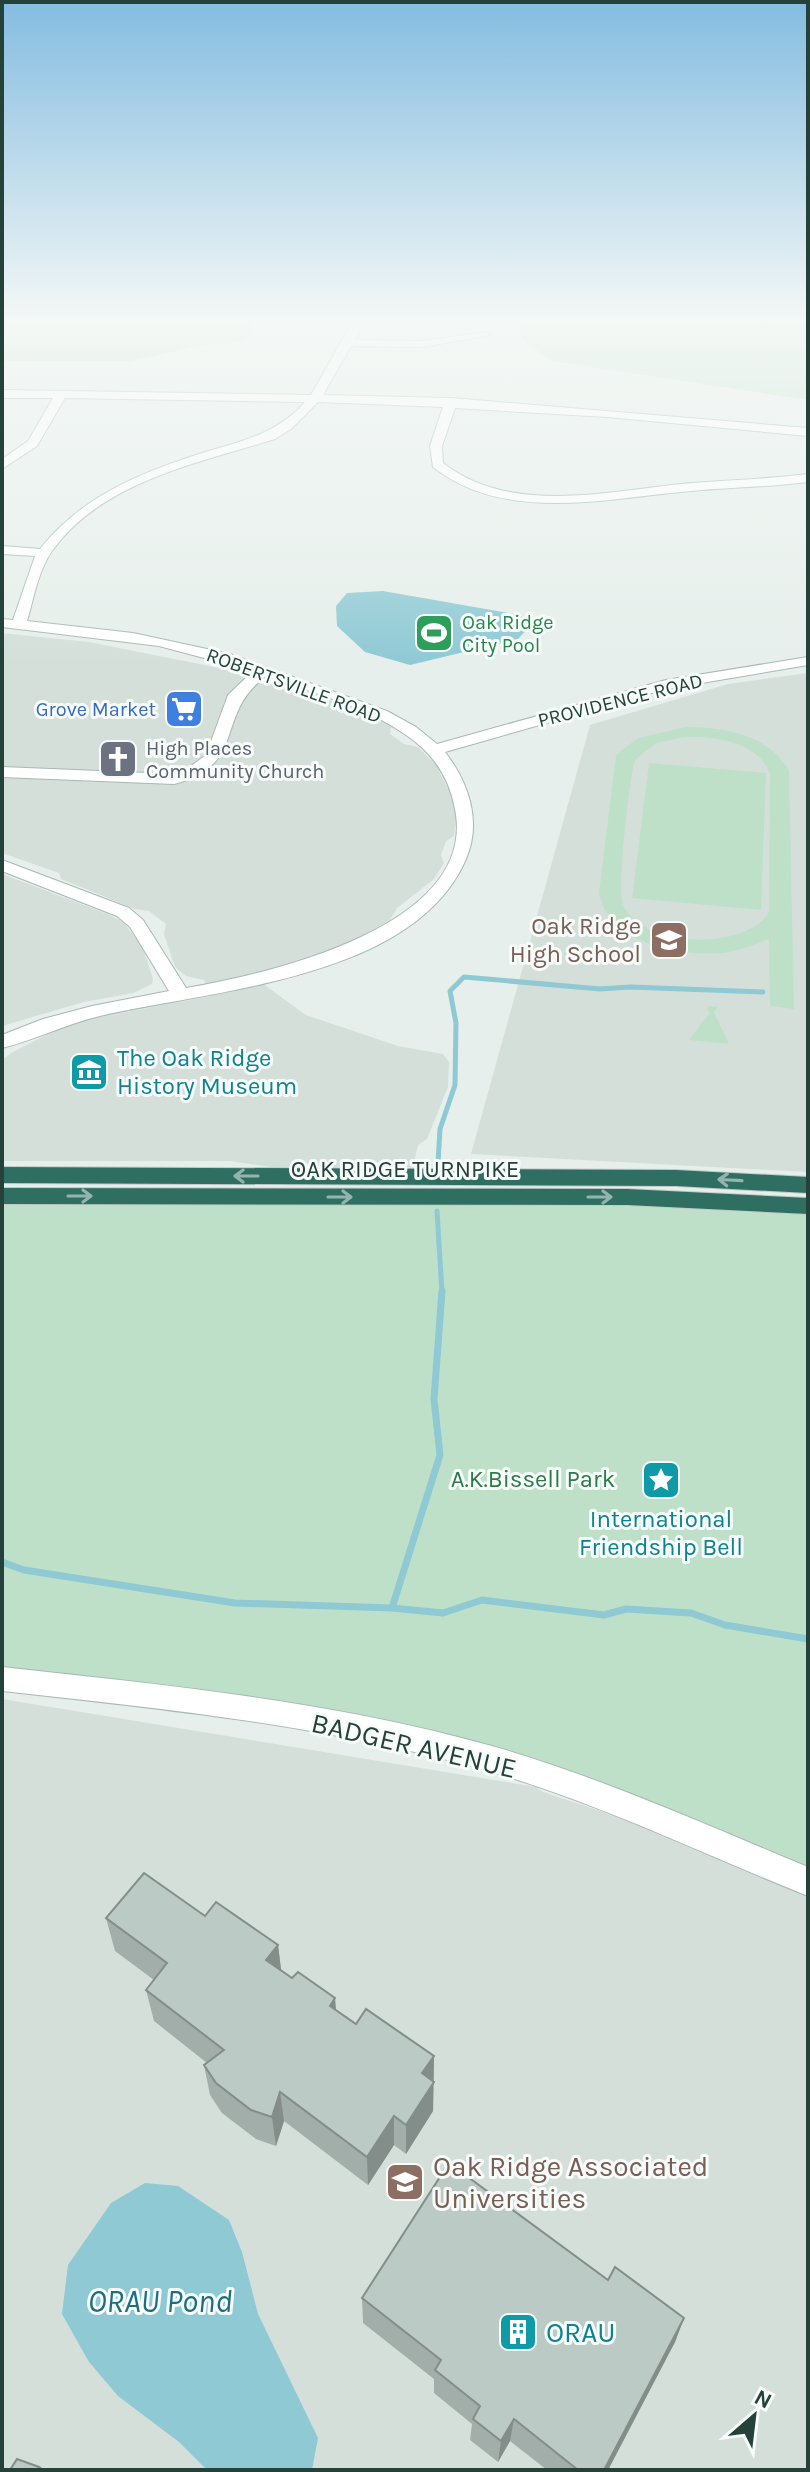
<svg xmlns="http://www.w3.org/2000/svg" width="810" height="2472" font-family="Karla,sans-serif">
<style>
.built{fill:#d4dfda}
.green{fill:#bfe0c8;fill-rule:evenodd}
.water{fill:#8ec9d4}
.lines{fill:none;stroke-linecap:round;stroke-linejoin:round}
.stream-far1{stroke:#8ec9d4;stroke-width:5}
.stream{stroke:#8ec9d4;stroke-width:7}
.minor-casing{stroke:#a8b8b2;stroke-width:2}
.highway-casing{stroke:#c2cac8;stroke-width:2}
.minor{fill:#fff;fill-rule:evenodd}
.highway{fill:#2f6f62;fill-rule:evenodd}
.wall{fill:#a1aea9}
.shaded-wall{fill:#838d89}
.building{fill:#bbcac4;stroke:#838d89;stroke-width:2}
.oneway{stroke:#93b5ae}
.labels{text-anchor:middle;stroke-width:6;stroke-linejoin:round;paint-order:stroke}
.far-leisure-label{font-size:20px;fill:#27864d;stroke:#f7fbf9;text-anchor:start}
.far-street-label{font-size:20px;fill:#24423a;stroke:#f7fbf9}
.far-shop-label{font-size:20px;fill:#366cbe;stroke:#f7fbf9;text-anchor:end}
.far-worship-label{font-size:20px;fill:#5b616d;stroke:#f7fbf9;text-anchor:start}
.education-label{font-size:24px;fill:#785e54;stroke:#f7fbf9;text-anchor:end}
.culture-label{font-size:24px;fill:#0d838f;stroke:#f7fbf9;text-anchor:start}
.street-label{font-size:24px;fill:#24423a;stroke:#f7fbf9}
.park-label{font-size:24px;fill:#2d7a4b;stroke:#f7fbf9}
.near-street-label{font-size:28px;fill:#24423a;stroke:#f7fbf9}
.near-education-label{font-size:28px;fill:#785e54;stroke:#f7fbf9;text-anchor:start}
.near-culture-label{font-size:28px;fill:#0d838f;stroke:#f7fbf9;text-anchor:start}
.near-water-label{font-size:32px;font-style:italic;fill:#1c6f80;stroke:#f7fbf9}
</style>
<rect width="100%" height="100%" fill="#e6efeb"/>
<path class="built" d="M2,633L89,642L229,670L234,666L241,668L246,675L277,680L367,714L391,727L390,734L404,744L418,747L436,765L451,795L456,816L454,836L446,841L441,855L444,863L434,879L397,908L390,920L365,935L333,950L260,972L266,986L306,1015L398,1046L443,1054L449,1062L448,1087L427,1139L418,1145L413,1167H270L230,1161H2V1060L11,1053L69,1023L211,996L204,980L186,976L175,967L164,934L166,924L149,911L135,909L61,879L59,873L2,853Z
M808,673V1172L471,1154L590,725L728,684Z
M2,874L110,915L124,923L143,948L153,979L152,984L133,993L84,1002L2,1026Z
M2,1699L536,1787L543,1792L624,1819L808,1895V2470H2Z"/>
<path class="green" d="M2,321H251L252,330L240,342L203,345L131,361H2Z
M517,321H808V400L552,361L523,340Z
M687,727C724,727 770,735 789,771L794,1009L770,1006L769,939C753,945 739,951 722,953C679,957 608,943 599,893L616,755L638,738ZM685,737C715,736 759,742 770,774L769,912C744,952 643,948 623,905C617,891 629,778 635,760L656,743Z
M649,763L766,773L761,910L632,898Z
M708,1006L718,1007L714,1012L729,1044L689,1040L710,1012L707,1010Z
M2,1203L728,1206L808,1212V1871L532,1763L2,1668Z"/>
<path class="water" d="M383,591L520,615L531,625L518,639L410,665L365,652L337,626L336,606L347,593Z
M145,2183L178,2186L229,2220L242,2252L258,2314L318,2438L312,2470H207L179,2442L118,2396L89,2362L62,2314L68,2265L111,2203Z"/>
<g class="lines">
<path class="stream-far1" d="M438,1163L440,1129L455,1085L456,1023L450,991L464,977L600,989L630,987L763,992
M437,1211L442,1293"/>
<path class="stream" d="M2,1562L24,1570L235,1603L392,1608L443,1613L482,1600L604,1615L626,1609L691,1613L725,1625L808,1639
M392,1608L440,1455L434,1399L442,1291"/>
<g class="minor-casing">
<path id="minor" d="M353,321H364L355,340L423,341L484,332L490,335L423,347L351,346L323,395L451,398L808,428V436L607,417L455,408L442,446L443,463C512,517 612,490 692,483C731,480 769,479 808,474V482C770,487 731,487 692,491C607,498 505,524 433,467L430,446L443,407L318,402L291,429L275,439C199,463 102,481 52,551C38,571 34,598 27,621L133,633L230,654L387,711L416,727L437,744L666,680L808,657V665L666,689L445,752C469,783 482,822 466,859C414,980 210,990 100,1016C66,1024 35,1040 2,1048V1035L43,1019L92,1006L169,991L130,927L117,916L2,871V860L129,908L143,920L186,988C267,974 479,927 455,809C449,777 433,753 406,735C365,706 313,693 266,676C213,715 249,765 174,784L2,777V767L173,774L187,769L206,755L228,695L253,671L159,646L2,627V619L13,620L35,556L2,554V546L40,549C82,496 140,473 202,453C242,441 277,434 305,402L65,398L37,446L2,469V459L28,441L53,398H2V390L311,395Z
M2,1667C166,1685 332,1701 492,1746C600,1777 704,1824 808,1867V1896C703,1854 601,1804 492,1772C333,1726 167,1709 2,1691Z"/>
</g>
<g class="highway-casing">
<path id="highway" d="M2,1167L676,1170L808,1177V1193L676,1186L2,1183Z
M2,1188L627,1189L808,1198V1214L627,1205L2,1204Z"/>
</g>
<use href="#minor" class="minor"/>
<use href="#highway" class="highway"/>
</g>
<path class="wall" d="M205,1916L278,1945L281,1970L292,1978L335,1998L336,2010L356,2024L434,2056L433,2111L406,2154L394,2145L368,2185L284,2121L276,2146L256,2139L222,2113L210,2095L204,2065L207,2063L154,2021L146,1990L154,1980L115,1951L106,1918Z
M608,2280L684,2318L675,2342L608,2470H547L510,2441L498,2462L470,2440L472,2424L434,2393V2379L363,2323L362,2298Z"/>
<path class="shaded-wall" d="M278,1945L282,1977L266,1960Z
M335,1998L337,2029L330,2006Z
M434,2056L433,2111L406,2154V2125L422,2073Z
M280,2092L284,2121L276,2146L272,2117Z
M394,2116V2145L368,2185L367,2157Z
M684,2318L675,2342L608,2470H604Z
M514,2419L510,2441L498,2462L501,2441Z"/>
<path class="building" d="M144,1873L205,1916L216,1902L278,1945L266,1960L292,1978L298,1972L335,1998L330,2006L356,2024L366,2009L434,2056L422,2073L434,2082L406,2125L394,2116L367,2157L280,2092L272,2117L251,2110L216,2083L204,2065L224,2050L146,1990L167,1963L106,1918Z
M449,2163L608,2280L615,2267L684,2318L604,2470H578L514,2419L501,2441L473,2419L480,2406L435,2370L441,2360L362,2298Z
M17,2459L39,2467L43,2470H10Z"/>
<defs><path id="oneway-shaft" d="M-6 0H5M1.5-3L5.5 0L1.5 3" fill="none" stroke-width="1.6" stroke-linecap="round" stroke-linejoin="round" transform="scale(2)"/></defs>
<g class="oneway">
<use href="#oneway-shaft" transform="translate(246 1176) rotate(-180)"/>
<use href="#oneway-shaft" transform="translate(730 1180) rotate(-177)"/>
<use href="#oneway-shaft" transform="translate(80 1196)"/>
<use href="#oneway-shaft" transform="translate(340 1197)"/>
<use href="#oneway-shaft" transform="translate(600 1197)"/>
</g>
<linearGradient id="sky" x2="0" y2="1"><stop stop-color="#84bce0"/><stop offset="0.48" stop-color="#f4f8f6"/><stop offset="1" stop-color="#f4f8f6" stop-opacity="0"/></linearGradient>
<rect width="810" height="667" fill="url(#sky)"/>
<defs>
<g id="stadium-square" transform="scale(2)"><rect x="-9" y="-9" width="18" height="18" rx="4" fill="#2e9e5b" stroke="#f7fbf9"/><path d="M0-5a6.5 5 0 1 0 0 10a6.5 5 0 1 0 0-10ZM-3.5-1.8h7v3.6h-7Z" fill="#fff"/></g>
<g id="supermarket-square" transform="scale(2)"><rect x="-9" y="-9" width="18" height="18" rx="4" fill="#3f7fe0" stroke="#f7fbf9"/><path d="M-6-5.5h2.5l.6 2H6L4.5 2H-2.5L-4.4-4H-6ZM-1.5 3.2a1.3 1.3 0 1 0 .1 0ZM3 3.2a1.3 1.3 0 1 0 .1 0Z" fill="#fff"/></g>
<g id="church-square" transform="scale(2)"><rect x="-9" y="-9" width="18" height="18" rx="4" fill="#6b7280" stroke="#f7fbf9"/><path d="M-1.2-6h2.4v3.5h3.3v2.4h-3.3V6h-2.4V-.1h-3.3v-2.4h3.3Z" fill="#fff"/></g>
<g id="school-square" transform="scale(2)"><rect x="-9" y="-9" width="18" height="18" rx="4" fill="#8d6e63" stroke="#f7fbf9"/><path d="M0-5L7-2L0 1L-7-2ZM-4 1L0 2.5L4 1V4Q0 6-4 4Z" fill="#fff"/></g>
<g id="museum-square" transform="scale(2)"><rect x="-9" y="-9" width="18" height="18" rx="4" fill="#0f9aa8" stroke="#f7fbf9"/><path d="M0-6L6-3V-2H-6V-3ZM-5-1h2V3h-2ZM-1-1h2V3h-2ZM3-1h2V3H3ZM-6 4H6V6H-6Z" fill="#fff"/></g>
<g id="sight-square" transform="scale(2)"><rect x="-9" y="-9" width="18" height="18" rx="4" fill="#0f9aa8" stroke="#f7fbf9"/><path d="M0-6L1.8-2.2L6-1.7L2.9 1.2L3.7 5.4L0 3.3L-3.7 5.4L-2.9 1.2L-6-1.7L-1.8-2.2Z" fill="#fff"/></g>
<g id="university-square" transform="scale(2)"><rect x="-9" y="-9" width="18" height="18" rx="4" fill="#8d6e63" stroke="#f7fbf9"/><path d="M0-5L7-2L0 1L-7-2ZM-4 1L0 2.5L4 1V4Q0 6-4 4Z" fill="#fff"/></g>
<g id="building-square" transform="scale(2)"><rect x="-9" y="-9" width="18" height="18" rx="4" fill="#0f9aa8" stroke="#f7fbf9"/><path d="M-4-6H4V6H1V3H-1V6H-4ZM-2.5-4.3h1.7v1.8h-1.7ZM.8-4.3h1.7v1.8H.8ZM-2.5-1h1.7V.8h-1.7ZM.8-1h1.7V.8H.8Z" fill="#fff"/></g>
</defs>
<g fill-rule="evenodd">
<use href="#stadium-square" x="434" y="633"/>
<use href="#supermarket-square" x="184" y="709"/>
<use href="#church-square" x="118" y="759"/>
<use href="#school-square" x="669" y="940"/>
<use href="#museum-square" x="89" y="1072"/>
<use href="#sight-square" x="661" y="1480"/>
<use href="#university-square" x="405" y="2182"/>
<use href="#building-square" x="518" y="2332"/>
</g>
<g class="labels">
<g class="far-leisure-label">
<text x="462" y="629">Oak Ridge<tspan x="462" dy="23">City Pool</tspan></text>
</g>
<g class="far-street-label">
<text transform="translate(294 685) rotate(20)" y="7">ROBERTSVILLE ROAD</text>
<text transform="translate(620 700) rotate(-14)" y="7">PROVIDENCE ROAD</text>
</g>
<g class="far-shop-label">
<text x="156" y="716">Grove Market</text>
</g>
<g class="far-worship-label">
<text x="146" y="755">High Places<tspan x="146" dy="23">Community Church</tspan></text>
</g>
<g class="education-label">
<text x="641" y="934">Oak Ridge<tspan x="641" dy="28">High School</tspan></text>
</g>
<g class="culture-label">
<text x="117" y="1066">The Oak Ridge<tspan x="117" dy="28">History Museum</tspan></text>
<text x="661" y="1527" text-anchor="middle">International<tspan x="661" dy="28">Friendship Bell</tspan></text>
</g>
<g class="street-label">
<text x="405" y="1177">OAK RIDGE TURNPIKE</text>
</g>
<g class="park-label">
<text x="533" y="1487">A.K.Bissell Park</text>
</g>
<g class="near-street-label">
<text transform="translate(414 1745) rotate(13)" y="10">BADGER AVENUE</text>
</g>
<g class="near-education-label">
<text x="433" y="2176">Oak Ridge Associated<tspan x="433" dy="32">Universities</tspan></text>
</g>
<g class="near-culture-label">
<text x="546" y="2342">ORAU</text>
</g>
<g class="near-water-label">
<text x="160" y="2312">ORAU Pond</text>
</g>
</g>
<rect width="810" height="2472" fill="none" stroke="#24423a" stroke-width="8"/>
<g transform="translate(754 2416) rotate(28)" stroke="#f7fbf9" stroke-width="6" paint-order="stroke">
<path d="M0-6L14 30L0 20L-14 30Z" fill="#24423a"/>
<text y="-12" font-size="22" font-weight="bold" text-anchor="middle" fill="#24423a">N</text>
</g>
</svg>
